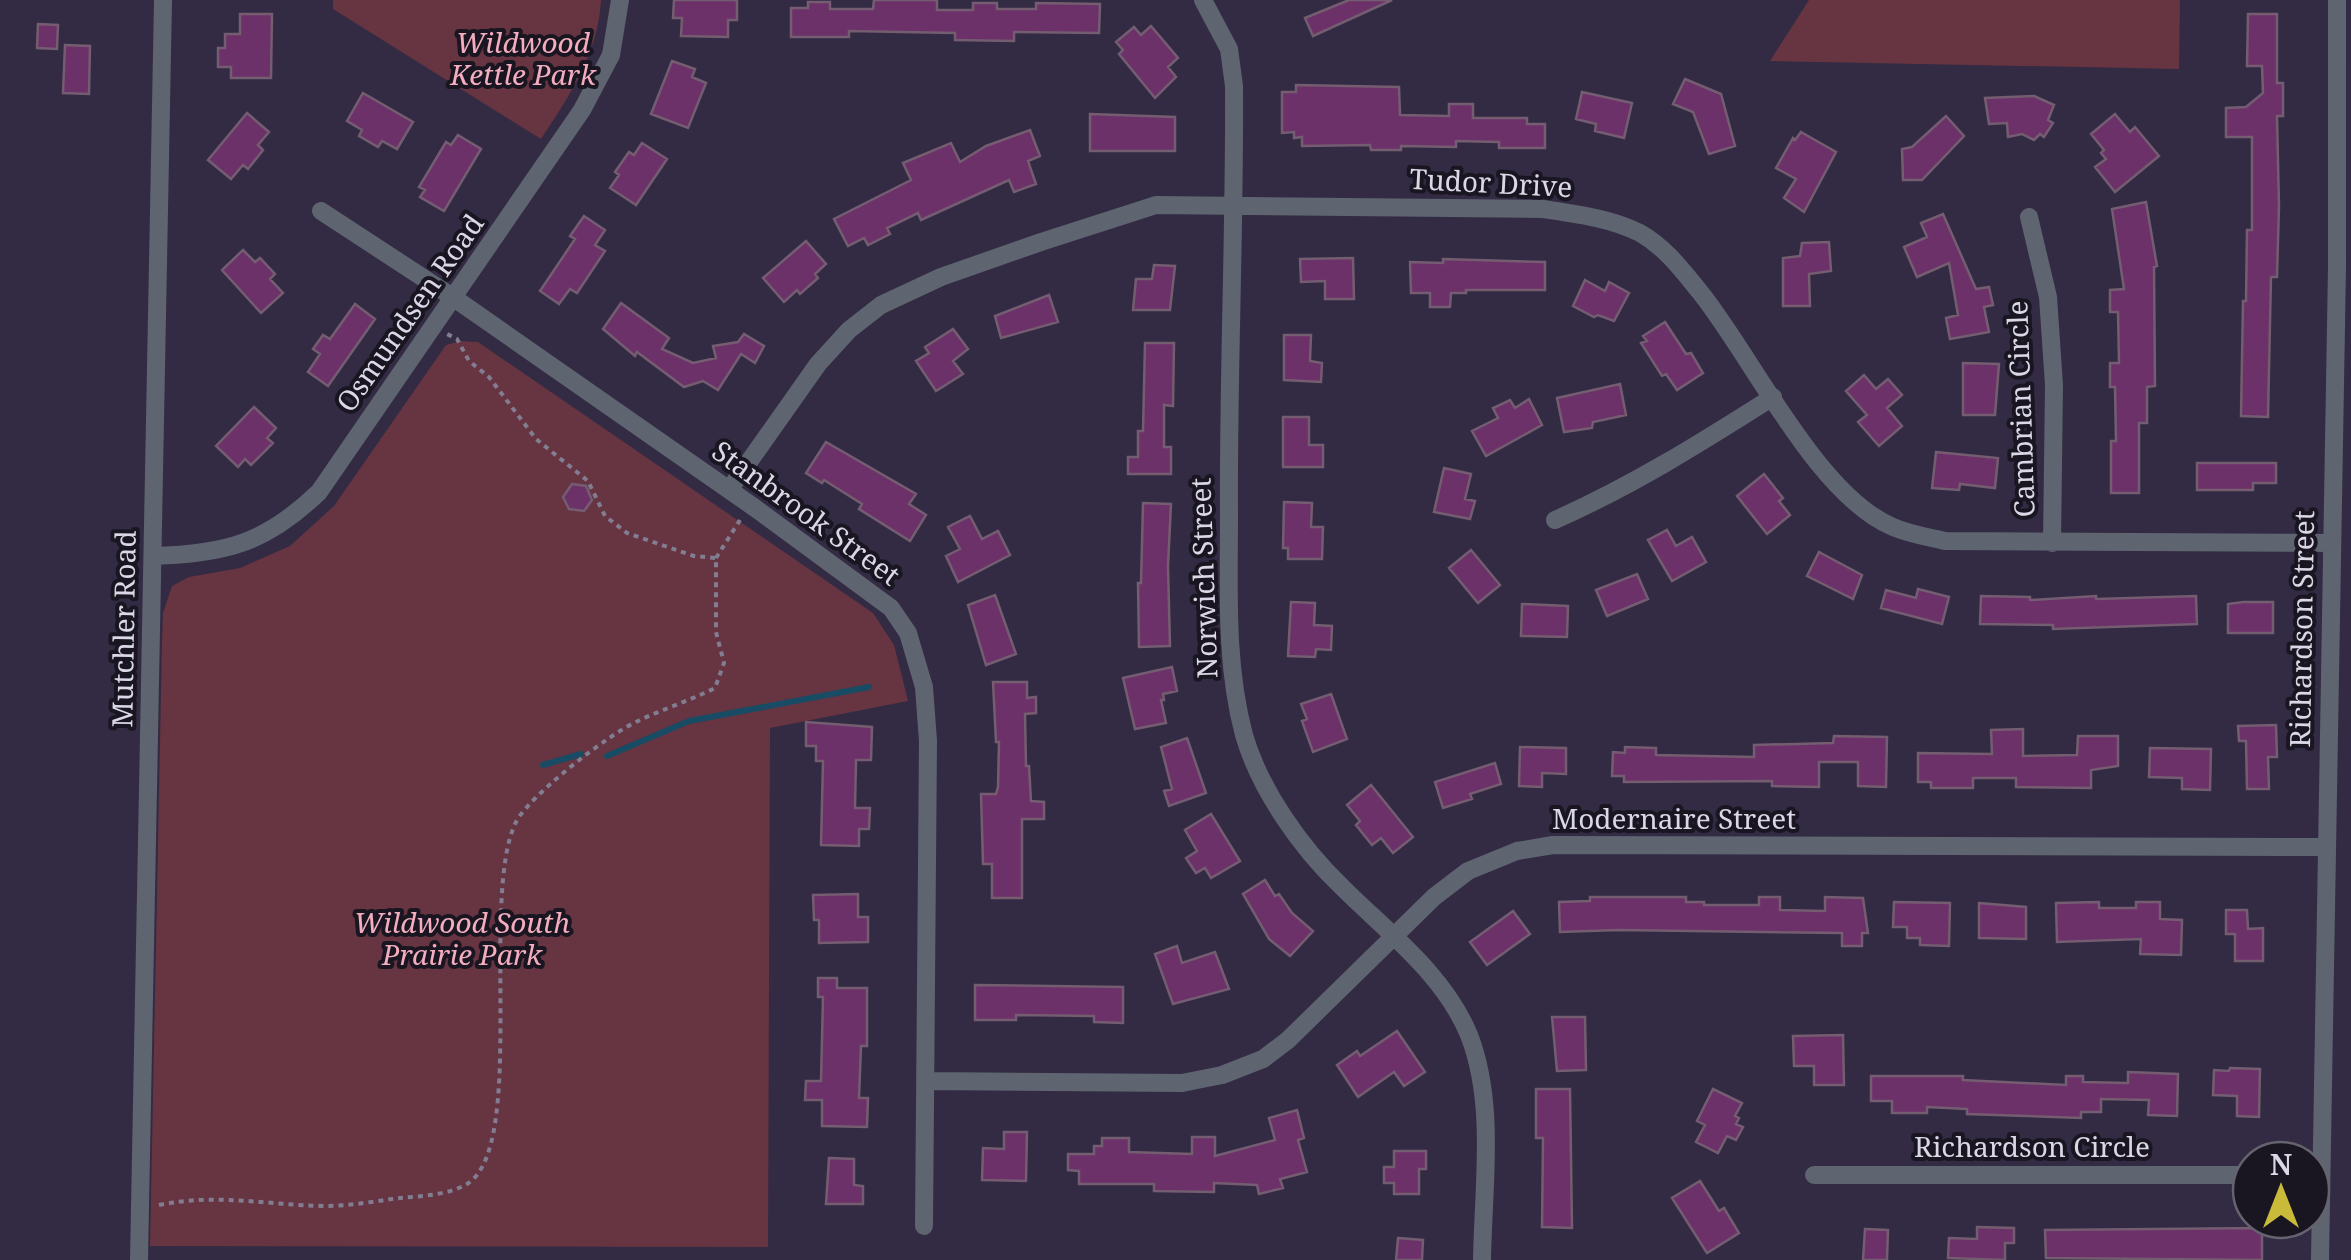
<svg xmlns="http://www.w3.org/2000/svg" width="2351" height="1260" font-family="'Noto Serif',serif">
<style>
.green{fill:#673442}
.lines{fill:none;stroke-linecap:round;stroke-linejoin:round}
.stream{stroke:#174c64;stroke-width:6}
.building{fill:#6c3168;stroke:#745c71;stroke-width:2.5}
.path{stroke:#827d91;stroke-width:4;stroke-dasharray:5 5;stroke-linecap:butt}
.minor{stroke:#5e6470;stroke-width:18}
.labels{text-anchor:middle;stroke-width:8;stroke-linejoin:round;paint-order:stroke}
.park-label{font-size:28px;font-style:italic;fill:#f3adbe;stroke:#191621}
.street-label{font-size:28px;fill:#dad7e7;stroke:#191621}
</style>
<rect width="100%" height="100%" fill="#322b43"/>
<path class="green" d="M333,0H601C598,54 570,95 541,139L333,9Z
M1809,0H2180L2179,69L1770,61Z
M460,341L478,342L873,613L894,645L908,701L770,728L768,1247L150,1246L162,643L163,613L172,586L189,577L240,568L290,546L334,506L446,345Z"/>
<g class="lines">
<path class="stream" d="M607,756L689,721L869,687
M543,765L581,754"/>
</g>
<path class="building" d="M674,0H737V20H728V37L681,36L682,18H673Z
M874,0H937V10H973V3H997V9H1036V3L1100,4L1099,33L1014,32V41L955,40V33L849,31V37H791V8H808V2H830V9H873Z
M1349,0H1392L1313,36L1305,18Z
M240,14H272L271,78H231V67H218V48H225V34H240Z
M2248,14H2277V83H2283V116H2277L2279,206L2277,277H2271L2268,417L2241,416L2243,301H2246L2247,230H2252V137H2226V108L2246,107L2263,93L2262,66H2247Z
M38,24L58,25L57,49L37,48Z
M1151,26L1178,58L1168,67L1176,77L1155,98L1119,54L1123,50L1116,42L1134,27L1141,35Z
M65,45L90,46L89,94L63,93Z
M672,61L695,69L692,77L706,83L688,128L651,114Z
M1685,79L1721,94L1735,146L1709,154L1693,112L1673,104Z
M1296,85L1399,87L1400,115L1449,116V104H1473V118H1527V124H1545V148H1499V142L1456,141V147L1401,146V150H1371L1370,145L1302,146V137L1294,138V132L1282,133V92H1296Z
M1582,92L1632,103L1624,138L1595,131L1596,124L1576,119Z
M363,93L413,122L397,149L382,141L378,147L359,136L362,130L347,121Z
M2034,96L2054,105L2048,120L2053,123L2044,137L2040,134L2034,140L2022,134L2008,137L2007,123L1989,124L1985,98Z
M247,113L269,132L258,145L263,150L248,169L243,165L231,179L208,160Z
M1090,114L1175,117V151H1090Z
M2115,114L2130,132L2135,127L2159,156L2115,192L2095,167L2106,159L2101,153L2104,150L2091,134Z
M1946,116L1964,136L1922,180H1903L1902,149L1912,147Z
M1030,130L1040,156L1028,161L1036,184L1014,192L1009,180L921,220L918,213L887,228L890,234L868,245L864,238L848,246L834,219L911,180L903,163L951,143L960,162L986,146Z
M1801,132L1836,152L1804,212L1784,198L1796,179L1776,168L1793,138L1795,140Z
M458,135L481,149L444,211L420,197L425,190L419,187L446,142L451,145Z
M642,143L667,159L636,205L610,188L619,175L615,172L629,152L634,155Z
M2146,202L2157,266L2154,267L2155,386L2147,387V423H2139V493H2111V441H2116L2115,387H2110V363H2119L2118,312H2110V290L2124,289L2112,209Z
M1943,214L1976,289L1989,287L1993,305L1984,307L1989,332L1950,339L1946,318L1958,315L1949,263L1917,277L1904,247L1927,237L1921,223Z
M584,216L605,230L595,245L605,251L577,293L570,289L559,304L540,291L575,239L570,236Z
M806,241L826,264L815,274L818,278L800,294L797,290L784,302L763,278Z
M1829,242L1831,271L1809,274L1810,306H1783V258L1800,256L1802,243Z
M243,250L255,262L260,258L275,274L270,279L283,293L261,313L222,270Z
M1353,258L1354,299H1325V281L1301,282L1300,259Z
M1443,259L1545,262V290H1466V293H1451L1450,307H1430V293H1411L1410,262L1443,263Z
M1154,265L1175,266L1170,310H1133L1136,279H1152Z
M1585,280L1605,291L1609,282L1629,293L1614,321L1598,315L1594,317L1573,306Z
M1049,295L1058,322L1001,338L995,316Z
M621,303L669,338L662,349L693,363L716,358L713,346L738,342L744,334L764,346L755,363L741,354L718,390L703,381L684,387L637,352L635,356L603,329Z
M355,304L375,319L328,386L308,372L320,354L313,349L323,335L330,339Z
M1665,322L1686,354L1691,353L1703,373L1677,390L1666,374L1662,376L1641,343L1647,341L1643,336Z
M953,329L968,349L953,361L963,374L936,391L916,361L929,353L925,347Z
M1284,335H1311L1310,361L1322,363L1321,382L1284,380Z
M1145,343H1174L1173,406L1164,405V447H1171V474H1128V457H1138V431H1143Z
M1963,363L1999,364L1995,415H1963Z
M1864,375L1876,389L1888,379L1902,395L1887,408L1902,426L1879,446L1858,422L1867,415L1846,391Z
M1620,384L1626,415L1593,422L1592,428L1564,432L1557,398Z
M1529,399L1542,425L1486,456L1472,431L1498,418L1493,408L1510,400L1515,408Z
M254,407L276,428L267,438L273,443L251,465L245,459L238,467L216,446Z
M1283,417H1309V445H1323V467H1283Z
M826,442L916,494L909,504L926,515L910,541L859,509L862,504L824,480L822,483L806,473Z
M1936,452L1998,458L1995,488L1960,484L1959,490L1932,488Z
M2197,463H2276V483H2253V490H2197Z
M1444,468L1471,474L1465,499L1475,501L1470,519L1434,512Z
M1764,474L1783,498L1779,501L1790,515L1767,534L1737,496Z
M572,484L586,486L592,500L584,511L569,509L563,497Z
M1284,502L1312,503L1311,527H1323L1322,559H1288V548H1283Z
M1143,503L1171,504L1168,566L1170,646L1139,647L1138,583H1141Z
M970,516L982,539L998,531L1010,555L958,582L946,556L960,549L948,527Z
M1667,530L1676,546L1692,537L1706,562L1672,581L1648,540Z
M1471,550L1500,585L1478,603L1449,568Z
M1819,552L1862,575L1853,599L1807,576Z
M1637,574L1648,599L1607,616L1596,590Z
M1918,589L1949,597L1942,624L1881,608L1886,590L1916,598Z
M995,595L1016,654L986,665L968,605Z
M1981,596L2030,597V600L2096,596V599L2196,596L2197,624L2053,629V625L1980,624Z
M1291,602L1315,603L1314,625L1332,626L1331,650L1316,649L1315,657L1288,656Z
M2243,602H2273V633H2228V604Z
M1522,604L1568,606L1567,637L1521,636Z
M1172,667L1177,691L1163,694L1164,700H1161L1166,723L1135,729L1123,678Z
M993,682H1027V698L1036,697V713L1025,714L1026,766H1029L1031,801L1044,802V819H1022V898H992V864H983L981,794H996L998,787L999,742H996Z
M1331,694L1347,739L1313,752L1302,721L1307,719L1301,704Z
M806,722L872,727L871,760H856L855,808H870L869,829H859V846L821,845L823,761H816V746H806Z
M2276,725L2277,757H2268L2269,789H2247L2246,741H2239L2238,726Z
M2023,729V756L2077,755L2078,736H2118V766L2091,770V788L2016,787V778H1973V788H1931V782H1918V753L1992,754L1991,730Z
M1834,736L1887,737L1886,787L1858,786V762H1819V787L1772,786V781L1624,782V776H1612L1613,752L1625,753V747L1656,748V755L1754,757V745L1833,743Z
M1187,738L1206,793L1169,806L1164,791L1172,789L1161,747Z
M1520,747L1566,748V774L1542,773V787L1519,786Z
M2150,748L2211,749L2210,790L2182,789V778L2149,777Z
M1495,763L1501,784L1470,794L1472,799L1443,808L1435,782Z
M1371,785L1413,837L1393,853L1381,838L1372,845L1356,825L1360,821L1347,805Z
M1211,814L1240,861L1211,878L1205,868L1196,873L1186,858L1197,851L1185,830Z
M1265,880L1275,896L1279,894L1292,913L1313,931L1290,956L1269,939L1243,894Z
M858,894V917H868V942L819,943V920H814L813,895Z
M1590,897H1686V902H1704V905H1759V897H1780V910L1825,911V897L1863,898L1868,933H1862V946H1842V933L1619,930L1560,932L1559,902L1590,901Z
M1894,902L1950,903L1949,946L1920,945V938H1907V927H1893Z
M2099,902V908H2136V902H2160V919L2182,920L2181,955L2140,954L2141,939L2057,942L2056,903Z
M1979,903L2026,907V939L1979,938Z
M2226,910H2247L2248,929L2263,928V961H2235V934H2226Z
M1513,911L1530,934L1487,965L1470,942Z
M1177,946L1182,963L1215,952L1229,989L1173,1004L1155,954Z
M818,978H837V988H867V1046H861L859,1098H868L867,1127L822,1126V1100H805L806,1081H821L823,997H818Z
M975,985L1123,987V1023L1094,1022V1016L1016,1015V1020H975Z
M1552,1017H1585L1586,1070L1557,1071Z
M1397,1031L1425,1072L1404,1086L1394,1072L1358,1097L1337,1065L1357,1051L1360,1056Z
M1843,1035L1844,1085H1814V1066H1794L1793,1036Z
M2230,1068L2260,1069L2259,1117L2237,1116V1096L2213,1095L2214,1070L2229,1071Z
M2128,1072L2178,1074L2177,1116L2148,1115L2149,1100L2101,1099V1112H2081V1118L1967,1114V1109L1927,1107V1113H1892V1101H1871V1076H1963V1080L2066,1085V1076H2083V1082L2128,1083Z
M1536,1089H1570L1572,1228L1542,1227L1543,1138H1536Z
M1713,1089L1742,1103L1735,1116L1739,1118L1736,1124L1743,1127L1736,1140L1727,1136L1718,1153L1696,1142L1705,1125L1697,1121Z
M1297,1110L1304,1138L1298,1140L1307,1172L1280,1179L1283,1188L1259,1194L1257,1185L1214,1183V1192L1154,1191V1184H1079V1171L1068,1170V1154H1094V1146H1102V1138H1129V1152L1192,1154V1137H1215V1156L1275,1140L1269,1118Z
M1004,1132H1027L1026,1181L982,1180L983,1148L1004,1149Z
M1394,1151H1426V1169H1419V1194H1394V1183H1384V1167H1394Z
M829,1158L854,1159V1185L863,1186V1204H826Z
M1700,1181L1719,1211L1724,1208L1739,1233L1707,1253L1672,1198Z
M1977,1227L2014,1228V1243H2005V1260L1948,1258L1949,1238L1977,1239Z
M2262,1228V1260L2046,1258L2045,1230Z
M1865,1229L1888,1230L1887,1260H1863Z
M1398,1238L1423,1240L1422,1260H1396Z"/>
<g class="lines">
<path class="path" d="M716,558L740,520
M159,1205C218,1193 266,1205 325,1206C350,1206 376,1201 400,1198C422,1196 448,1195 467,1184C528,1147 479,896 516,822C529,796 610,733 638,721C663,709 689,701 715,688L724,663L716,632V558L694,556L627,533L605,516L588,481L536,439L489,377L469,361L457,339L447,334"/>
<path class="minor" d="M1203,0L1229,49L1234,86C1235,230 1228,374 1229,517C1229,591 1225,664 1244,735C1260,790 1301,848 1342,887C1387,932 1444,974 1469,1035C1496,1104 1483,1187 1482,1260
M321,211L454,298L755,508L891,608L908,633L924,687L928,741L924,1226
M2029,217L2048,297L2054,385L2052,543
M729,490L818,364L849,330L881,305L941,277L1041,242L1156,205L1543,209C1576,214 1610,218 1640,233C1665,247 1682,270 1700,292C1753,358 1817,495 1893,527C1909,534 1928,537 1945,541L2332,543
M1555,520C1632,486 1702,442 1773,397
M153,556C226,554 266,543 319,492L582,110L611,55L620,0
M925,1081L1182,1083L1222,1075L1263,1059L1288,1040L1434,897L1468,871L1517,851L1553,845L2325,847
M1814,1175H2251
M139,1260L163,0
M2320,1260L2337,267V0"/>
</g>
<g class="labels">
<g class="park-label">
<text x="523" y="53">Wildwood<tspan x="523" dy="32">Kettle Park</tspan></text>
<text x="462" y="933">Wildwood South<tspan x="462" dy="32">Prairie Park</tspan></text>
</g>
<g class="street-label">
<text transform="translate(1491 183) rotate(3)" y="10">Tudor Drive</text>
<text transform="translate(410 313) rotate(-55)" y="10">Osmundsen Road</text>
<text transform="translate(2021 409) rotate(-92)" y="10">Cambrian Circle</text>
<text transform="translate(806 513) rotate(36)" y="10">Stanbrook Street</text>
<text transform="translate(1204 578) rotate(-92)" y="10">Norwich Street</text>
<text transform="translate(124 629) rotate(-89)" y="10">Mutchler Road</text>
<text transform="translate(2302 629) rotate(-89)" y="10">Richardson Street</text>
<text x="1674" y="829">Modernaire Street</text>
<text x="2032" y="1157">Richardson Circle</text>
</g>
</g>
<g transform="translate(2281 1190)"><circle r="48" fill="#191621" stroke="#666370" stroke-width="2.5"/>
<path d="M0-8L18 38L0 25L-18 38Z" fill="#caba3a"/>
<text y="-15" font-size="28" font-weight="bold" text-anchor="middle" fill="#dad7e7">N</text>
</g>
</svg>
